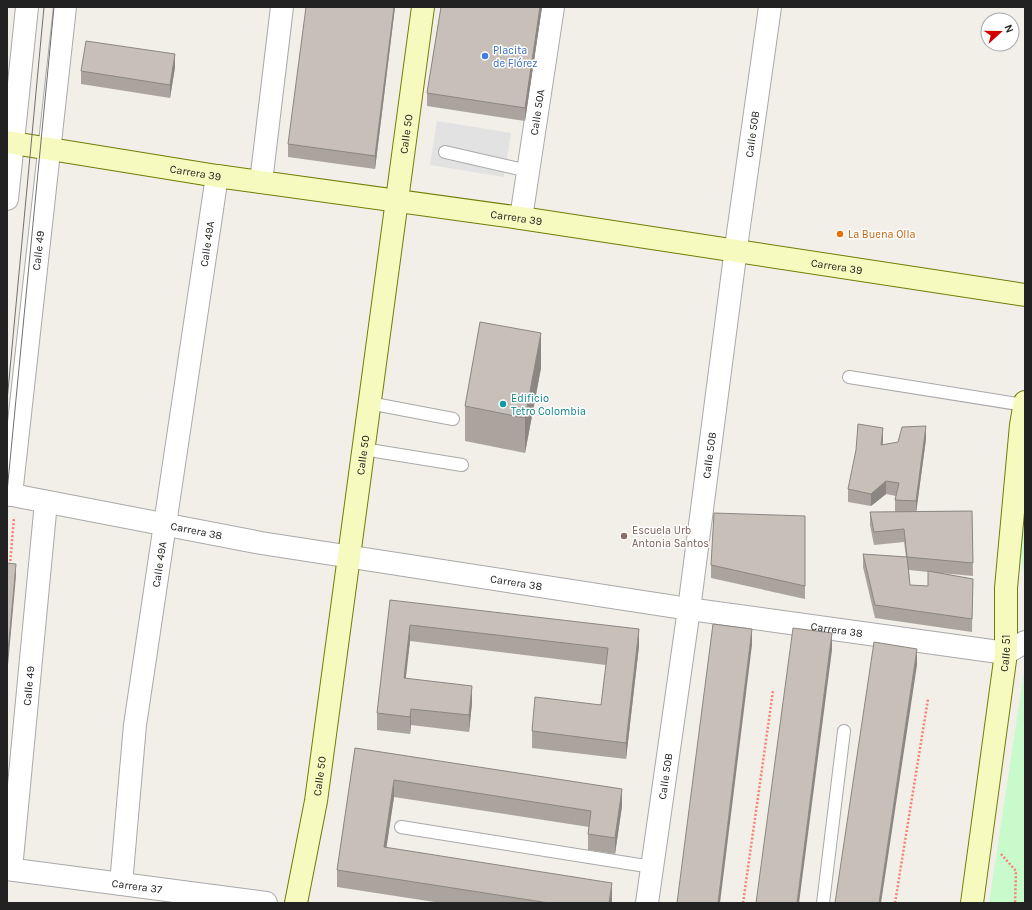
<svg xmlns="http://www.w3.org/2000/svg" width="1032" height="910" font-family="Karla,sans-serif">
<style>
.park{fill:#c8facc}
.parking{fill:#e2e2e2}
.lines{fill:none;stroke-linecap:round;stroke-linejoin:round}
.lane-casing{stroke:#a9a9a9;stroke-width:14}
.street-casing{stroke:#a9a9a9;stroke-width:24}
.secondary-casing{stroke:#707d05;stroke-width:24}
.path{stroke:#fa8072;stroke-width:2.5;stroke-dasharray:2 2;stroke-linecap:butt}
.lane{stroke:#fff;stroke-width:12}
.street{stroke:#fff;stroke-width:22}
.secondary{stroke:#f7fabf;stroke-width:22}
.tram{stroke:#707070;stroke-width:1}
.wall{fill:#aba49e;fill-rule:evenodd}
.shaded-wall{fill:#8b8681}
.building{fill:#c7bfb8;stroke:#8b8681}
.shop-dot{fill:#3f7fe0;stroke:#fff;stroke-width:1.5}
.food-dot{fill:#e8710a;stroke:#fff;stroke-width:1.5}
.culture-dot{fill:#0f9aa8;stroke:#fff;stroke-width:1.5}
.education-dot{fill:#8d6e63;stroke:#fff;stroke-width:1.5}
.labels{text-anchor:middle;stroke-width:3;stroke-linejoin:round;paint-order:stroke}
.shop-label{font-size:11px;fill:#366cbe;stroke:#fff;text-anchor:start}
.street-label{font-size:11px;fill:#222;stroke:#fff}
.food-label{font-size:11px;fill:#c56008;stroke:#fff;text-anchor:start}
.culture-label{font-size:11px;fill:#0d838f;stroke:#fff;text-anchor:start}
.education-label{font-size:11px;fill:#785e54;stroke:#fff;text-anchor:start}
</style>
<rect width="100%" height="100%" fill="#f2efe9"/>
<path class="park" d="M1025,475V583L1019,540Z
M1025,671V903H989L1024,672Z"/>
<path class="parking" d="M437,121L511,133L504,177L430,165Z"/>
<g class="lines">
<g class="lane-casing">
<path id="lane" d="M445,152L528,171
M849,377L1024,405
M369,403L453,419
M363,449L462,465
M401,827L652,867
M823,903L844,731"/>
</g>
<g class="street-casing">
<g id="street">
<path d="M261,182L282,7"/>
<path d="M7,199L27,7"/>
<path id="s1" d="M521,218L553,7"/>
<path id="s2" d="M7,494L261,543L689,609L1006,653L1025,642"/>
<path id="s3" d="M11,495L65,7"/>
<path id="s4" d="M7,869L266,903"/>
<path id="s5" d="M11,869L46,502"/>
<path id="s6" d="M121,884L135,725L217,176"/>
<path id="s7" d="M647,903L689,609L738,233L770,7"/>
</g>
</g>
<g class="secondary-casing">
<g id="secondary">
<path id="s8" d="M7,142L217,176L521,218L1025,295"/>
<path id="s9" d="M296,903L316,801L423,7"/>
<path id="s10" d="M972,903L1006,653V588L1021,425L1025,402"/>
</g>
</g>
<path class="path" d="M10,565L14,517
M1001,854L1016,871L1015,903
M743,903L773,691
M895,903L928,699"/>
<use href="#lane" class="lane"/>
<use href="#street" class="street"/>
<use href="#secondary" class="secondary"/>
<path class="tram" d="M7,401L44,7
M7,492L54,7"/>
</g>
<path class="wall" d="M395,7L375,169L288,157V144Z
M441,7H542L525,121L427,106V93Z
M175,67L170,98L81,84V71Z
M541,368L525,453L465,441V406Z
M926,439L916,511H972L973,576L940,573L973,579L972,632L875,618L863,567V554L906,557L904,542L874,545L870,525V512H895V500L896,496L886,494L871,506L848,502V489L883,441L882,445ZM909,570L928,572V586L910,585Z
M805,516V599L711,578V565Z
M390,600L639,646L626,759L532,748V731L601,705L606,665L410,641L405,678L472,703L469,732L411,725L410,734L377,730V713Z
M355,748L622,806L615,854L588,850V834L589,827L394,797L386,848L612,900V903H441L337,887V870Z"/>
<path class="shaded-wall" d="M394,7H395L375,169V156Z
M540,7H542L525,121V108Z
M175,54V67L170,98V85Z
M541,333V368L525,453V418Z
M926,426V439L916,514V501Z
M883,428V441L881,458V445Z
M886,481V494L871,506V494Z
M16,564V576L7,676V663Z
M410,625V641L404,695V678Z
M639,629V646L626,759V743Z
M752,629V645L720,903H718Z
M832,633V650L799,903H797Z
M917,649V665L881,903H879Z
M472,686V703L469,732V715Z
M411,709V725L410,734V717Z
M394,780V797L384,864V847Z
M622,789V806L615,854V838Z
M612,883V903H609Z"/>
<path class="building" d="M306,7H394L375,156L288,144Z
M441,7H540L525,108L427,93Z
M86,41L175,54L170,85L81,71Z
M480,322L541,333L525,418L465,406Z
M858,424L883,428L881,445L898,442L902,427L926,426L916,501L895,500L899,483L886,481L871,494L848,489L856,450Z
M972,511L973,563L907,557L904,529L874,532L870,512Z
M714,513L805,516V586L711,565Z
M863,554L907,557L910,585L928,586V571L973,579L972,619L875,605Z
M7,563L16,564L7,663Z
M390,600L639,629L626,743L532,731L535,697L601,705L608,648L410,625L404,678L472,686L469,715L411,709L410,717L377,713Z
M713,624L752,629L718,903H677Z
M793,628L832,633L797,903H756Z
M874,642L917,649L879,903H835Z
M355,748L622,789L615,838L588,834L591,811L394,780L384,847L612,883L609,903H549L337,870Z"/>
<circle class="shop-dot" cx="485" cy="56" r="4"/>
<circle class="food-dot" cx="840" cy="234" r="4"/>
<circle class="culture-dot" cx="503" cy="404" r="4"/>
<circle class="education-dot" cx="624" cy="536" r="4"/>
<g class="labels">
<g class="shop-label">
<text x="493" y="54">Placita<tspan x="493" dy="13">de Flórez</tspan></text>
</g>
<g class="street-label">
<text dy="4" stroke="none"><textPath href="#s1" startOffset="107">Calle 50A</textPath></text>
<text dy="4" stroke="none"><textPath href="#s7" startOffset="776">Calle 50B</textPath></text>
<text dy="4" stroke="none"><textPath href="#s9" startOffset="777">Calle 50</textPath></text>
<text dy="4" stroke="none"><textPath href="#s8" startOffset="191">Carrera 39</textPath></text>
<text dy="4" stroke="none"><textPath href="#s8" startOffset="515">Carrera 39</textPath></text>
<text dy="4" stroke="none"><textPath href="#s6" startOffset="646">Calle 49A</textPath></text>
<text dy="4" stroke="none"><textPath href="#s3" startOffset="246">Calle 49</textPath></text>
<text dy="4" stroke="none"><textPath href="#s8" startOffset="839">Carrera 39</textPath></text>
<text dy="4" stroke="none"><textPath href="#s7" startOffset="452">Calle 50B</textPath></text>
<text dy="4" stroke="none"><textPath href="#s9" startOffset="453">Calle 50</textPath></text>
<text dy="4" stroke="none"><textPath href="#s2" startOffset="193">Carrera 38</textPath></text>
<text dy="4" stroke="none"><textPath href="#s6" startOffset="322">Calle 49A</textPath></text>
<text dy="4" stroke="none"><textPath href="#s2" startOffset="517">Carrera 38</textPath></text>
<text dy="4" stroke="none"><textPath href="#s2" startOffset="841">Carrera 38</textPath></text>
<text dy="4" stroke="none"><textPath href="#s10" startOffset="252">Calle 51</textPath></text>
<text dy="4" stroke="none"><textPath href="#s5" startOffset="184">Calle 49</textPath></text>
<text dy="4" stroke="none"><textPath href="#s7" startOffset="128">Calle 50B</textPath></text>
<text dy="4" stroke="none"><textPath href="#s9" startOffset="129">Calle 50</textPath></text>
<text dy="4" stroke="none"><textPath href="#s4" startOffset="131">Carrera 37</textPath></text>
</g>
<g class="food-label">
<text x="848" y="238">La Buena Olla</text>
</g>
<g class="culture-label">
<text x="511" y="402">Edificio<tspan x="511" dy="13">Tetro Colombia</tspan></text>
</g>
<g class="education-label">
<text x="632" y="534">Escuela Urb<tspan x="632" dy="13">Antonia Santos</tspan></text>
</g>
</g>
<rect width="1032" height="910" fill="none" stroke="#222222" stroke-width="16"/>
<g transform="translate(1000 32) rotate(69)"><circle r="19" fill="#ffffff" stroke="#a7a7a7"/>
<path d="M0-3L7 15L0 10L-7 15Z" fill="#d40000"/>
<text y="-6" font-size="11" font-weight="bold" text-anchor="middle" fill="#222222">N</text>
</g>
</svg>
